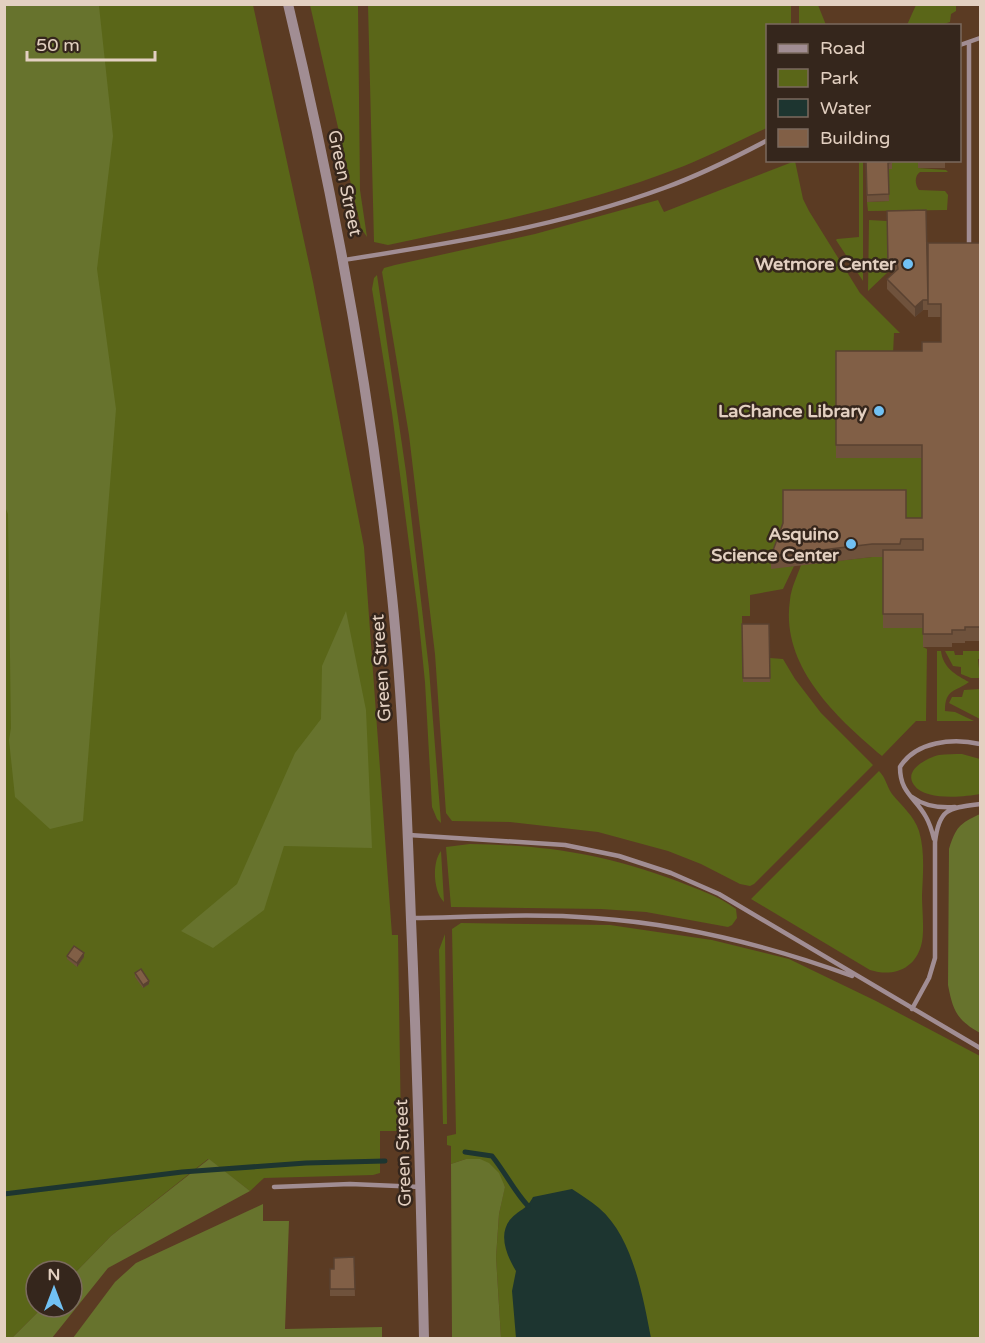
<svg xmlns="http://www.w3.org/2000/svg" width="985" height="1343" font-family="'Varela Round',sans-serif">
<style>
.green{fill:#5a6618}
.forest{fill:#67732d}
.water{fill:#1d3530}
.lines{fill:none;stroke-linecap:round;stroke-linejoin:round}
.stream{stroke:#1d3530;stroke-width:5}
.service{stroke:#a18d93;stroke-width:4.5}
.tertiary{stroke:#a18d93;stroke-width:10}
.wall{fill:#6f523c}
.shaded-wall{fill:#5a4231}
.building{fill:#815f46;stroke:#5a4231;stroke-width:1.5}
.poi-dot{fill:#71c1f4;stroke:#35261c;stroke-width:2}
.labels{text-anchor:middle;stroke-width:5;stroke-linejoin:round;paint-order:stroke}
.street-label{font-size:18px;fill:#e3d0c1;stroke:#35261c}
.poi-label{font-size:18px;font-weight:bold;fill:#e3d0c1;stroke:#35261c;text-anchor:end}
</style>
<rect width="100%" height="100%" fill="#5b3b23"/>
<path class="green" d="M4,5H253L313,282L364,547L392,935H398L401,1131H380V1173L373,1175L264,1178L250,1191L208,1159L111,1236L72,1276V1271H36V1307H43L12,1338H4Z
M310,5H358L360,190L367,237L361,228Z
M368,5H791V25L768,26L767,128C740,140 712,155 684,166C589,203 488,224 388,245L374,242Z
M799,5H818L826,25H799Z
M916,5H956V11L951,14L950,22L941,25H907Z
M795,161L803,199L809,211L860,293L900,333H894L893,354L922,458V531H906V503L783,536L772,568L794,566L783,589L750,595V616H742L743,681L769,682L770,658L783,659L795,679L821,713L873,765L754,884L750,886L740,884L701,864L668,851L598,832L510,822L452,821L446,813L435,654L409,435L382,272L384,268L395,265L535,234L658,200L664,212Z
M859,161H863V281L836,240L837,239L859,237Z
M892,161H918V168L946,170L948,172H920C914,176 915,185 919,190L945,191L948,195L947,210L868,211L867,202L889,201L888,169Z
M869,220L887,221L888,272L868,291Z
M377,275L406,472L429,669L441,823L437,819L432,807L425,682L418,613L392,413L372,289L374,278Z
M872,557H900L883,627L923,628V647L927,649L926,721H916L882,756C837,718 780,666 790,600C791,588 797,577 801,565Z
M937,651H941C943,668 956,675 969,682C955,692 945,689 945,711L955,712L974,721H937Z
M945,651H954L955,655H963V651H980V659H978L980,678H971L961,674V667L953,666Z
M980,689V719L949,703L952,697H962L964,690Z
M962,754L980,759V794C964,797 925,801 914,785C903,770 927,758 939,755C946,754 955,754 962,754Z
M879,771C886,778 886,785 892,794C902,806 914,816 919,831C925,851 923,874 922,895C922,910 925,933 921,946C914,970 892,977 870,970L751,899Z
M470,844C546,845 605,854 677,881C697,889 719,896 736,909L737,918L732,925L728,927L646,912L601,909L451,907L446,847Z
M441,851L444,902C433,892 432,862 441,851Z
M461,923L610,925L712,940L789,959L876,1001L980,1056V1338H501L496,1257L499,1214L505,1186L466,1159L451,1164V1146L447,1145V1136L456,1134L452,929Z
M445,934L447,1124H443L439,950Z"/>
<path class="forest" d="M5,4L99,6L113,136L97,269L116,409L83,821L50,829L15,797L9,740L11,728L8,514L4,504Z
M346,611L366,710L372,848L284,846L264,910L213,948L181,931L237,884L295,753L321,719L322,666Z
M980,814V1033C957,1020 953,1011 948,985L949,849C956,827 959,824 980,814Z
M209,1159L250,1191L108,1268L52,1338H12L43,1307H72V1276L111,1236Z
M466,1159H480L489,1163L499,1173L505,1187L499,1214L496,1257L501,1338H452L451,1164Z
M263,1204V1221H289L285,1329L382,1327V1338H73L115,1282L136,1263Z"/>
<path class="water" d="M572,1189C581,1195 591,1201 599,1208C633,1237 643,1297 651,1338H516L512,1291L516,1271C505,1253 496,1229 516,1214C525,1207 527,1208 533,1197Z"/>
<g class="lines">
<path class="stream" d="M465,1152L492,1156C505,1172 514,1191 528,1206
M4,1194L182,1172L306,1163L385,1161"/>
<path class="service" d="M960,45L980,38
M969,246V42
M344,260C452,243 561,226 664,188C700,175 734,158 768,140
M912,797C924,806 941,808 955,807
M409,835L565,845L619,856L671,873L719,894L980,1048
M934,839C932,831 930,824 926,817C915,797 900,793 900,767C916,741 953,738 980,744
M412,918C472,917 534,913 594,918C682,924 770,946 852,976
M912,1009L929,978L935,958V842C939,808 949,808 980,804
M274,1187L350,1184L421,1187"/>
<path class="tertiary" d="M288,4C335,200 371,397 392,596C403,704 407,812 411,920C417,1059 421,1199 424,1338"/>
</g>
<path class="wall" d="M866,160H892V169H888L889,201L867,202Z
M918,160H945V168H918Z
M887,211L928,300L981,243V641H965V643H952V647H923V628H883V557H872L771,569V556L906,518H922V458H836V351H922L941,342V317H928V310H923L915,317L887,289V279L895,272H888Z
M742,624H769L770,682H743Z
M67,956L84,957L77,967L67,959Z
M135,973L149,984L143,988L135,977Z
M354,1257L355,1296H330V1269H334Z"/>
<path class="shaded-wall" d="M923,300V310L915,317V307Z
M84,953V957L77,967V963Z
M149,981V984L143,988V985Z"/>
<path class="building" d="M866,160H892V162L888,163L889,194L867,195Z
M926,210L928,300H923L915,307L887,279L898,269L897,262H888L887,211Z
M928,243H981V627H965V630H952V634H923V614H883V550H923V539H901L900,544H872L771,556L783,523V490H906V518H922V445H836V351H922V342H941V304H928Z
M742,624H769L770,678H743Z
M74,946L84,953L77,963L67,956Z
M141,969L149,981L143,985L135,973Z
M354,1257L355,1289H330V1269H334V1258Z"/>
<g class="poi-dot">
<circle cx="908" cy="264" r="6"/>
<circle cx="879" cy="411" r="6"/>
<circle cx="851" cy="544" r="6"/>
</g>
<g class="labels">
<g class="street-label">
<text transform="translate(345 183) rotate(78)" y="6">Green Street</text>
<text transform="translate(381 668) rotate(-94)" y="6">Green Street</text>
<text transform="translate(403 1153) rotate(-92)" y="6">Green Street</text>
</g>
<g class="poi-label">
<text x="896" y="270">Wetmore Center</text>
<text x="867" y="417">LaChance Library</text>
<text x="839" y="540">Asquino<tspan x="839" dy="21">Science Center</tspan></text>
</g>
</g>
<rect width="985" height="1343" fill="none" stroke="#e3d0c1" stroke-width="12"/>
<rect x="766" y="24" width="195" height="138" fill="#35261c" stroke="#7b6a5e" stroke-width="1.5"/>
<rect x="778" y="44" width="30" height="9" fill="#a18d93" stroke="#7b6a5e" stroke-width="1.5"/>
<text x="820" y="54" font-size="18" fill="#e3d0c1">Road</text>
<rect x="778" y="69" width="30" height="18" fill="#5a6618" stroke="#7b6a5e" stroke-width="1.5"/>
<text x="820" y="84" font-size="18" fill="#e3d0c1">Park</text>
<rect x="778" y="99" width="30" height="18" fill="#1d3530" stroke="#7b6a5e" stroke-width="1.5"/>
<text x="820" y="114" font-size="18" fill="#e3d0c1">Water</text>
<rect x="778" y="129" width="30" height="18" fill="#815f46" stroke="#7b6a5e" stroke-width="1.5"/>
<text x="820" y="144" font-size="18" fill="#e3d0c1">Building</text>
<g transform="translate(54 1289)"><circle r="28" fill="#35261c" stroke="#7b6a5e" stroke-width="1.5"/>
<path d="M0-4.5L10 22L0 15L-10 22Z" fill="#71c1f4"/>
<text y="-9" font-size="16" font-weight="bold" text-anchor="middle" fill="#e3d0c1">N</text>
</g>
<path d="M27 51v9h128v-9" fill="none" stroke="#e3d0c1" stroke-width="3"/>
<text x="36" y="51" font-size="18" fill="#e3d0c1" stroke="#35261c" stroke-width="4.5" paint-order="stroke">50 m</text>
</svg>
